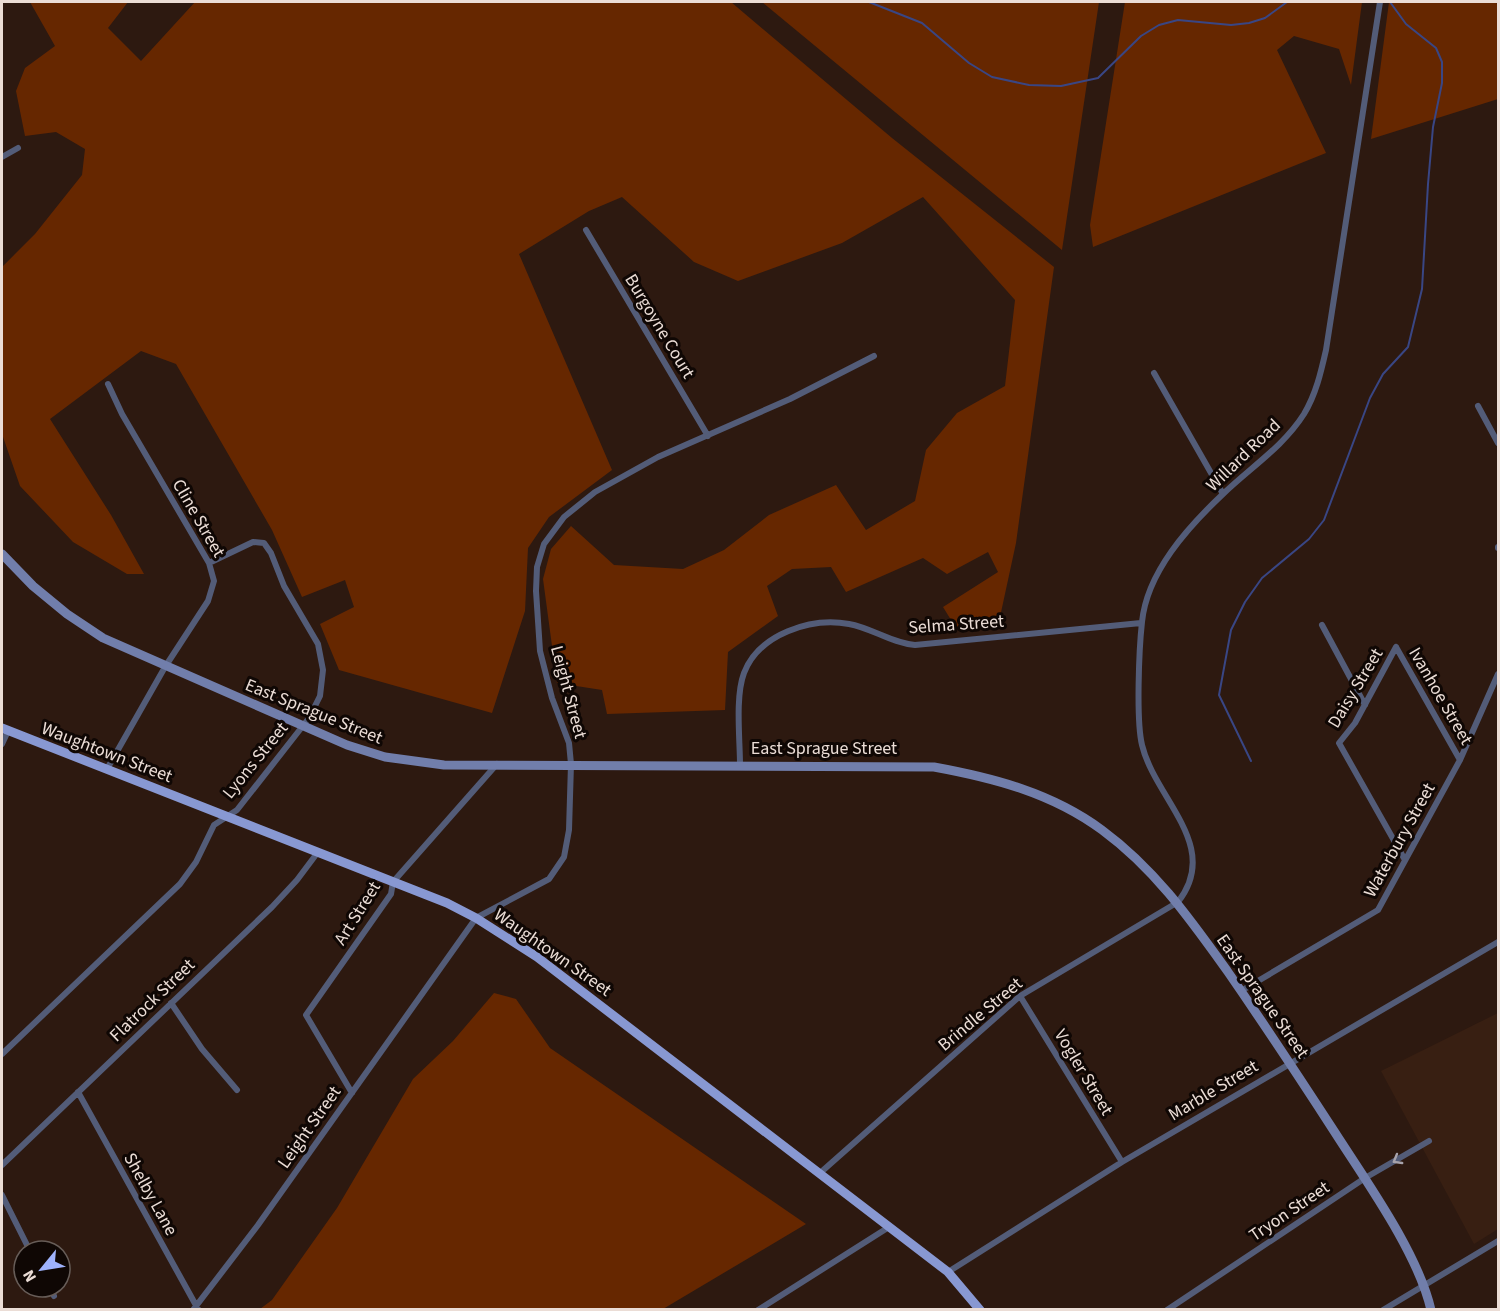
<svg xmlns="http://www.w3.org/2000/svg" width="1500" height="1311" font-family="'Source Sans 3',sans-serif">
<style>
.built{fill:#381f12}
.green{fill:#662700}
.lines{fill:none;stroke-linecap:round;stroke-linejoin:round}
.stream{stroke:#394684;stroke-width:2}
.street{stroke:#535c78;stroke-width:6}
.secondary{stroke:#717eab;stroke-width:9}
.primary{stroke:#8898d2;stroke-width:9}
.oneway{stroke:#a7a3ac}
.labels{text-anchor:middle;stroke-width:6;stroke-linejoin:round;paint-order:stroke}
.street-label{font-size:18px;fill:#ebddd6;stroke:#0f0704}
</style>
<rect width="100%" height="100%" fill="#2d1910"/>
<path class="built" d="M1498,1013V1229L1474,1244L1381,1071Z"/>
<path class="green" d="M30,2H128L108,28L141,61L195,2H731L892,138L1054,267L1016,543L1000,617L956,628L943,607L998,572L988,552L947,574L923,558L846,592L831,567L792,569L767,586L778,616L728,652L725,710L607,714L602,690L557,683L543,579L551,549L571,526L614,565L683,569L724,550L769,515L836,485L866,530L915,501L926,450L957,413L1005,386L1015,300L923,197L842,243L738,281L694,262L622,197L589,211L519,254L612,470L549,517L528,548L525,611L492,713L339,670L320,624L354,607L345,580L302,597L272,530L176,364L141,351L50,419L111,515L144,574H127L73,542L20,486L2,434V267L35,234L82,175L85,149L56,132L25,136L16,91L25,68L55,46Z
M762,2H1099L1062,250Z
M1125,2H1362L1351,85L1339,49L1294,36L1277,50L1326,153L1093,247L1090,225Z
M1389,2H1494L1498,4V99L1371,139Z
M494,993L516,999L550,1048L806,1224L663,1309H260L272,1300L337,1208L413,1079L453,1041Z"/>
<g class="lines">
<path class="stream" d="M869,2L922,23L969,63L992,77L1029,85L1061,86L1098,78L1141,36L1159,25L1178,20L1231,25L1249,23L1265,18L1287,2
M1251,761L1219,695L1231,630L1245,602L1262,578L1309,539L1324,520L1370,398L1383,374L1408,347L1422,289L1428,184L1433,127L1442,83V62L1436,48L1406,24L1390,2"/>
<path class="street" d="M2,157L18,148
M586,230L708,436
M1154,373L1223,494
M1478,406L1498,443
M1498,547V548
M1322,625L1365,705
M1396,647L1355,723L1339,743L1405,860
M1396,647L1460,760
M2,744L8,731
M740,765C740,739 735,697 744,673C759,634 811,617 849,624C872,628 891,643 915,645L1141,623
M107,769L165,667L208,601L214,581L209,563L122,414L108,384
M1241,991L1378,910L1460,760L1498,674
M1020,996L1122,1162
M171,1003L202,1049L237,1090
M2,1054L180,884L196,862L214,825L237,810L309,718L320,696L323,670L318,644L284,586L271,553L264,543L253,542L209,563
M78,1092L198,1309
M352,1093L306,1015L391,894L393,882L497,764
M2,1165L272,907L297,880L318,852
M820,1173L1020,996L1178,902C1222,846 1155,799 1142,745C1136,720 1139,649 1142,622C1147,572 1188,527 1223,494C1251,467 1283,447 1304,414C1316,394 1321,372 1326,350L1380,2
M2,1195L30,1251
M948,1272L1122,1162L1498,942
M49,1287L54,1296
M193,1310L258,1225L476,918L549,879L564,857L569,830L571,764L569,743L552,698L540,651L536,591L537,567L544,544L564,517L595,492L658,457L790,399L874,356
M758,1310L889,1227
M1167,1310L1365,1178L1429,1141
M1383,1310L1498,1241"/>
<path class="secondary" d="M2,554L33,586L67,614L103,638L347,745L385,757L444,765L934,767C994,778 1052,793 1102,830C1155,869 1190,919 1228,972C1264,1024 1299,1077 1334,1131C1366,1181 1418,1253 1431,1310"/>
<path class="primary" d="M2,728L447,903L476,918L537,957L948,1272L980,1310"/>
</g>
<defs><path id="oneway-chevron" d="M-2-3.5L2.5 0L-2 3.5" fill="none" stroke-width="1.6" stroke-linecap="round" stroke-linejoin="round" transform="scale(1.5)"/></defs>
<use class="oneway" href="#oneway-chevron" transform="translate(1397 1160) rotate(150)"/>
<g class="labels">
<g class="street-label">
<text transform="translate(660 326) rotate(59)" y="6">Burgoyne Court</text>
<text transform="translate(1243 455) rotate(-44)" y="6">Willard Road</text>
<text transform="translate(199 518) rotate(60)" y="6">Cline Street</text>
<text transform="translate(956 624) rotate(-4)" y="6">Selma Street</text>
<text transform="translate(1355 688) rotate(-59)" y="6">Daisy Street</text>
<text transform="translate(569 692) rotate(75)" y="6">Leight Street</text>
<text transform="translate(1441 696) rotate(60)" y="6">Ivanhoe Street</text>
<text transform="translate(314 711) rotate(22)" y="6">East Sprague Street</text>
<text x="824" y="754">East Sprague Street</text>
<text transform="translate(107 752) rotate(21)" y="6">Waughtown Street</text>
<text transform="translate(255 760) rotate(-51)" y="6">Lyons Street</text>
<text transform="translate(1399 840) rotate(-61)" y="6">Waterbury Street</text>
<text transform="translate(357 913) rotate(-58)" y="6">Art Street</text>
<text transform="translate(553 952) rotate(35)" y="6">Waughtown Street</text>
<text transform="translate(1263 996) rotate(55)" y="6">East Sprague Street</text>
<text transform="translate(152 1000) rotate(-44)" y="6">Flatrock Street</text>
<text transform="translate(980 1014) rotate(-40)" y="6">Brindle Street</text>
<text transform="translate(1084 1072) rotate(59)" y="6">Vogler Street</text>
<text transform="translate(1213 1090) rotate(-31)" y="6">Marble Street</text>
<text transform="translate(309 1127) rotate(-55)" y="6">Leight Street</text>
<text transform="translate(151 1194) rotate(61)" y="6">Shelby Lane</text>
<text transform="translate(1289 1211) rotate(-34)" y="6">Tryon Street</text>
</g>
</g>
<rect width="1500" height="1311" fill="none" stroke="#ebddd6" stroke-width="6"/>
<g transform="translate(42 1269) rotate(240)"><circle r="28" fill="#0f0704" stroke="#675d58" stroke-width="1.5"/>
<path d="M0-4.5L10 22L0 15L-10 22Z" fill="#9fb3fd"/>
<text y="-9" font-size="16" font-weight="bold" text-anchor="middle" fill="#ebddd6">N</text>
</g>
</svg>
